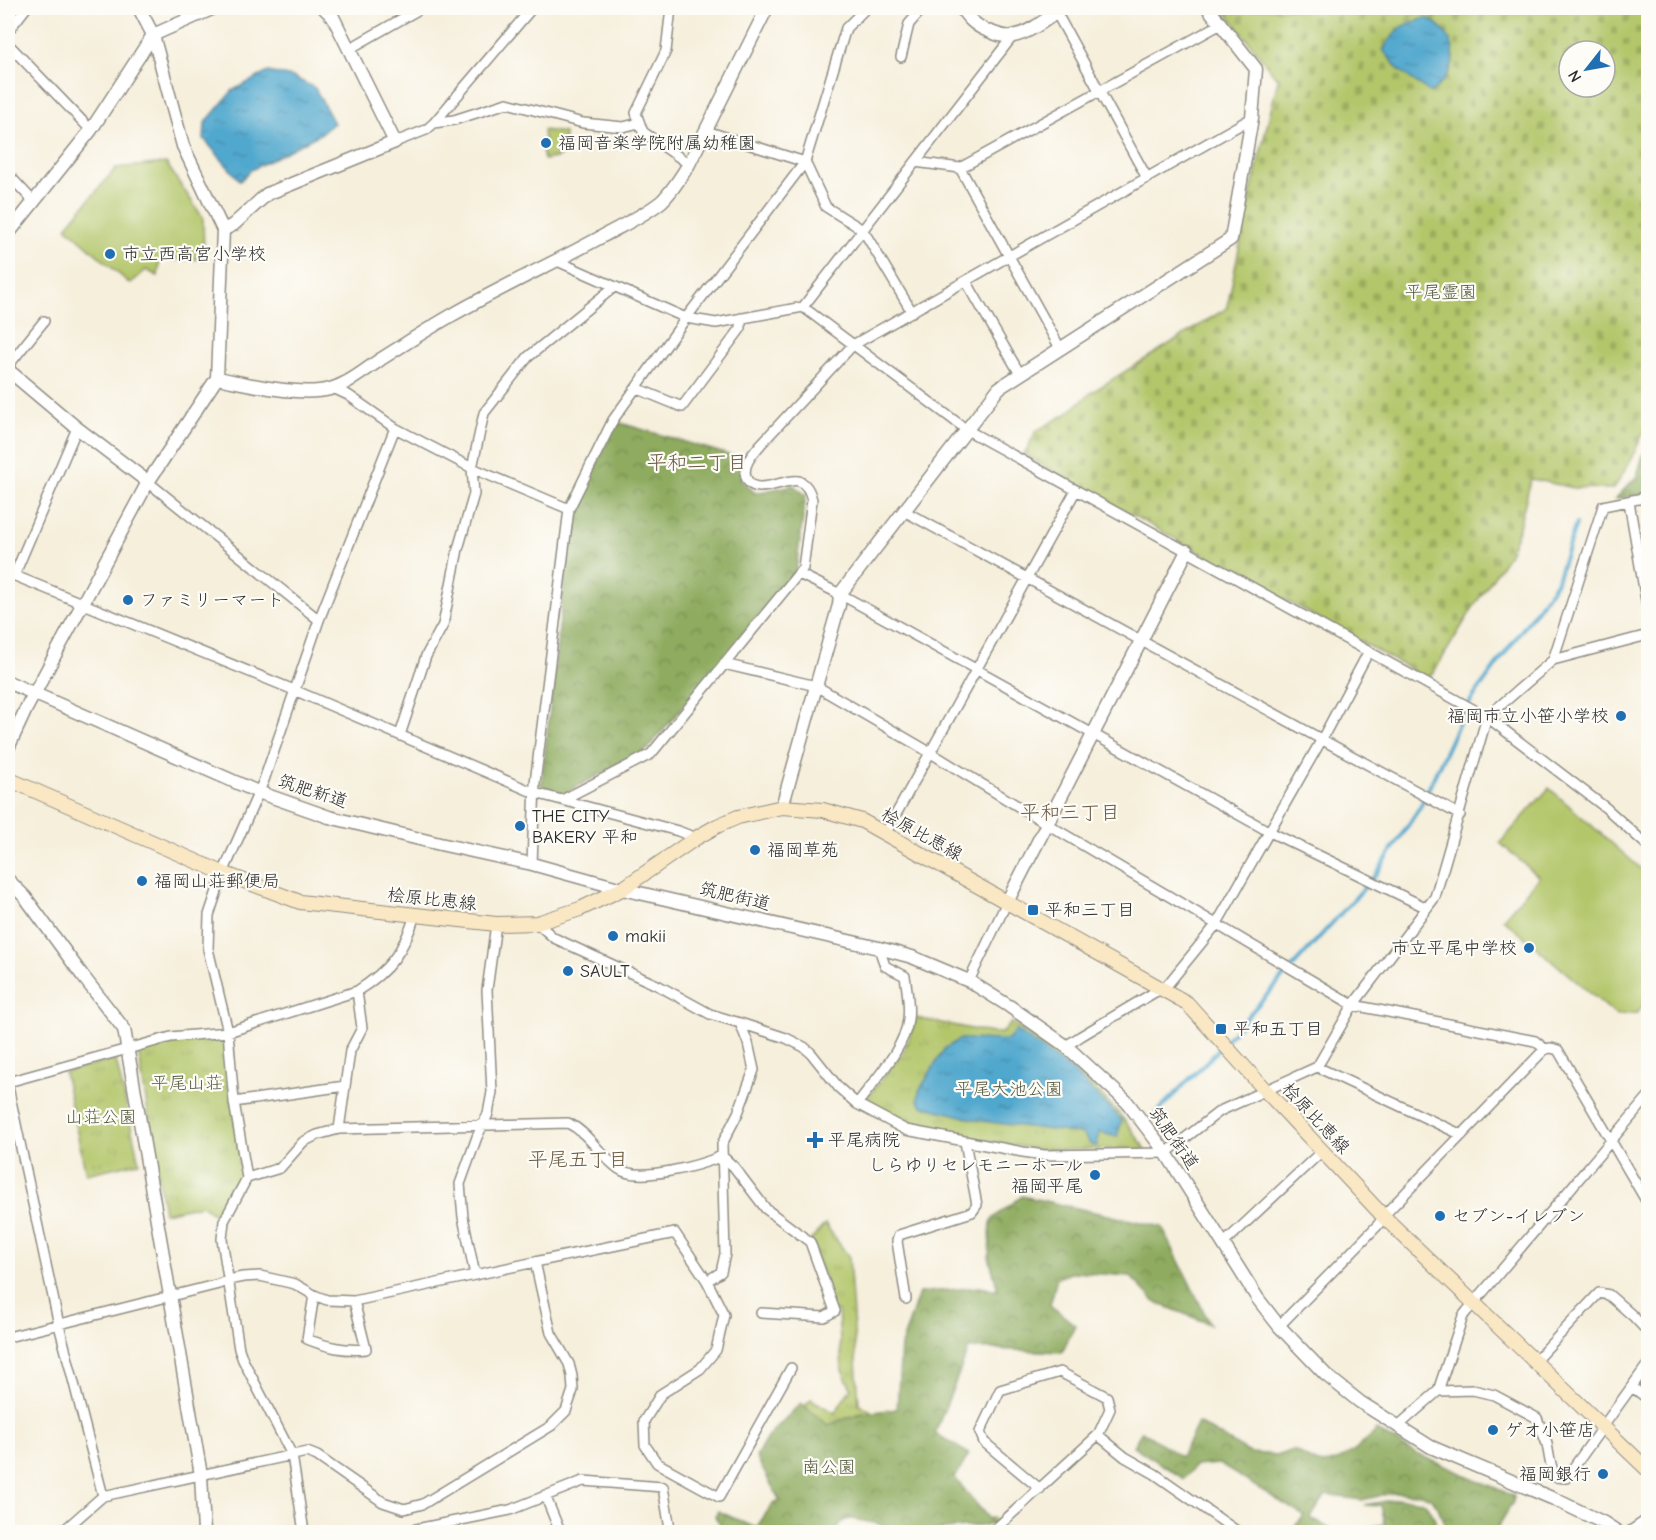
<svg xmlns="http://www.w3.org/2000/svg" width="1656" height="1540" font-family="'Comic Neue','Klee One',sans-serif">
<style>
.grass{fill:url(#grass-tufts);stroke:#6f784a;stroke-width:1.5}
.forest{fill:url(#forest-crowns);stroke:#5c6b44;stroke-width:1.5}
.cemetery{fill:url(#cemetery-stones);stroke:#6f784a;stroke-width:1.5;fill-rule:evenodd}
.pitch{fill:#b3c66a;stroke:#6f784a;stroke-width:1.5}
.water{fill:url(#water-ripples);stroke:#3e6a7c;stroke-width:1.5}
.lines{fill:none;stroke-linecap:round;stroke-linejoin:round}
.stream{stroke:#51a8ce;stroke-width:4}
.minor-casing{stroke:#908d84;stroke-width:12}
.tertiary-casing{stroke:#908d84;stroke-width:15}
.secondary-casing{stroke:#908d84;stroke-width:16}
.minor{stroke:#fff;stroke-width:9}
.tertiary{stroke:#fff;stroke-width:12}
.secondary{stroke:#fae7c3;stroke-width:14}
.poi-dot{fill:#1f6fb2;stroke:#fdfcf7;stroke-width:2}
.labels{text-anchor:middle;stroke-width:4.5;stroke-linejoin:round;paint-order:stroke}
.poi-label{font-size:18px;fill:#2b2b2b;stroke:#fdfcf7;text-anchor:start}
.park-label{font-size:18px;fill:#545a3e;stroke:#fdfcf7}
.street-label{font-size:18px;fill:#2b2b2b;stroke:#fdfcf7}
.neighbourhood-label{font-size:20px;fill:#6c5a42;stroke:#fdfcf7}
</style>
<defs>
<pattern id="grass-tufts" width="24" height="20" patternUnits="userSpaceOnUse" patternTransform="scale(1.5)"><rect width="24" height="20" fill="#b3c66a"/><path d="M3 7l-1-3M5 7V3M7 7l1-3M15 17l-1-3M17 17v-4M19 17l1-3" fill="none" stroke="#9aaa5c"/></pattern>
<pattern id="forest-crowns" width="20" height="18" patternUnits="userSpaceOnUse" patternTransform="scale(1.5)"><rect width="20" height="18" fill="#8eab5e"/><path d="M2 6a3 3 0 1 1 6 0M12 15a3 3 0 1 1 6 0" fill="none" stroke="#748b4e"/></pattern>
<pattern id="cemetery-stones" width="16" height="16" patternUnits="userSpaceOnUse" patternTransform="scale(1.5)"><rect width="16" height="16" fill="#b3c66a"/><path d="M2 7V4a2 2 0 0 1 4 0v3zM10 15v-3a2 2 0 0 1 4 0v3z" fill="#9aaa5c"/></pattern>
<pattern id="water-ripples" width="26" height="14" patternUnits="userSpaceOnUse" patternTransform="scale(1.5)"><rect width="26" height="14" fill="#51a8ce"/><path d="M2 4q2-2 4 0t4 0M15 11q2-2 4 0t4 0" fill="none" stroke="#4389a7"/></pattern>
</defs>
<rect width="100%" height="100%" fill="#fdfcf7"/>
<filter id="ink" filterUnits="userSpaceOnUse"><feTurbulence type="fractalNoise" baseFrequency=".0167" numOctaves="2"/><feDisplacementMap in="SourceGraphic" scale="12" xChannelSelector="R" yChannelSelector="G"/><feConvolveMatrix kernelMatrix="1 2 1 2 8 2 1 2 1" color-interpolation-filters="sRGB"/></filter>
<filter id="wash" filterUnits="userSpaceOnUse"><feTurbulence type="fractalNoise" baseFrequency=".008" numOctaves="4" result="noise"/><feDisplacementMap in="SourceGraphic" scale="24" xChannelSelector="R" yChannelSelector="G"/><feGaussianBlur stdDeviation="1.35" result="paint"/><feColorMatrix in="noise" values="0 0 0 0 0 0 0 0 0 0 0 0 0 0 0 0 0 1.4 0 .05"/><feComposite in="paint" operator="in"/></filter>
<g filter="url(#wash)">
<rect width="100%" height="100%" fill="#f6efdc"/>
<path class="grass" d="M543,130L564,133L566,153L556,158L544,160L540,142L544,141Z
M916,1018L992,1033H1002L1012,1022L1073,1066L1119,1113L1146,1149L1041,1150L946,1134L890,1118L863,1103L904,1051Z
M223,1035L242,1175L218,1216L201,1205L164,1213L138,1050L167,1039Z
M116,1060L139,1162L86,1174L64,1072Z
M825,1224L849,1257L859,1404L903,1430L921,1524L993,1518L1006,1532L993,1525L897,1532L881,1524L857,1518L839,1521L789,1519L762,1456L811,1399L835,1413L851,1388L842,1370L838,1311L829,1310L825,1280L810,1241Z"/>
<path class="forest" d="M617,422L743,459L741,479L755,493L793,485L806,495L796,570L647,750L565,793L559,795L541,787L572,514Z
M1648,447V493L1615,499L1637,476L1643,456Z
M1022,1196L1162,1227L1210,1324L1155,1302L1130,1276L1074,1272L1057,1278L1050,1305L1075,1325L1062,1352L969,1348L935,1433L969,1454L955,1478L993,1524L919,1532H890L879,1524L848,1518L839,1525L835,1532H724L715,1516L718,1511L756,1528L774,1502L780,1501L756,1457L768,1436L801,1403L828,1425L858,1414L897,1409L901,1346L919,1293L979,1287L998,1290L989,1257L991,1220Z
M1198,1423L1250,1453L1280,1455L1293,1450C1301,1454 1311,1461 1319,1463C1336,1468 1365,1443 1376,1430L1417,1454L1514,1496L1513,1502L1495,1532H1447L1438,1507L1432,1499L1428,1497L1421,1494L1392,1493L1362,1500L1326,1495L1310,1518L1336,1532H1290L1304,1516L1219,1464L1195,1466L1184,1479L1133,1446L1142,1431L1181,1457Z
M1398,1499C1430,1498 1429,1504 1439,1532H1366L1369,1527L1385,1524L1381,1506L1364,1505Z"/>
<path class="cemetery" d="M1223,8H1648V424L1628,465L1614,489L1574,488L1531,479L1517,535L1509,554L1474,606L1434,672L1426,678L1024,455L1036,431L1066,414L1092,392L1227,308L1249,200L1278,80ZM1569,51H1605V87H1569Z"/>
<path class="pitch" d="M166,163L203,218L204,259L160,260L158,276L146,270L130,284L66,227L116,168Z
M1549,788L1648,875V999L1637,1013L1616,1015L1503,919L1539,877L1500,843Z"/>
<path class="water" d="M1427,18C1447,28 1460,49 1450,70C1446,79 1438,86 1431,93L1399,70L1383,50C1398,27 1400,25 1427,18Z
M268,72L293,77L315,88L334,123L320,134L251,170L240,181L204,139L205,123L233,90Z
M1016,1030L1071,1070L1122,1120L1117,1137L1099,1132L1097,1146L1091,1145L1083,1134L981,1121L922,1106L918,1100L919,1091L944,1049L960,1039L1008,1040Z"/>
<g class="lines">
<path class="stream" d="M1226,1040L1375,876L1420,807L1462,716L1472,699L1556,583L1576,524
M1156,1113L1222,1046"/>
</g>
</g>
<g filter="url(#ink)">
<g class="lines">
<g class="minor-casing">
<path id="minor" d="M516,8L525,15
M671,8L666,51L636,113L643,132L689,164
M1056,12L1147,178
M8,31L26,8
M8,44L91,130
M349,49L421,8
M901,57L909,24L923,8
M434,123L454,120L507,103L583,123L623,127L639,123
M706,131L805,162L826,207L863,230L912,312
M395,142L426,130L434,123L532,8
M915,162L960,168L1221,24
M960,168L1060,348
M8,174L34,202
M557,261L686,318L716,323L803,307L967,430L1487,717L1606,808L1648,846
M966,281L1020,374
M803,307L1012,37
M8,366L44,321
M333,388L348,395L395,428L472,468L474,494L458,549L443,625L426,656L400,735
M636,388L682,407L741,328V318
M148,482L319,620
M1629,502L1648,612
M569,509L472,468L484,413L528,357L614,287
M904,511L1460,815
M8,573L294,690L535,793L562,800L651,754L803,568L812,500C810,491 807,484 799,481C786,477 753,499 746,477C742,464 754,453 761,444L853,345L1252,118
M799,574L840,594L1270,832L1427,908
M14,576L77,428
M1553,660L1603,506L1648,497
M724,664L816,686L931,753L1047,824L1353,1005L1535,1041L1545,1049
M562,800L678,831L696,838
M885,834L1076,490
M532,864L535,783L569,509L613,420L686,318L805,162L846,28L866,8
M537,923L554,938L659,986L710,1014L740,1023
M496,924L487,990L492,1092L488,1114L477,1137L460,1184L463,1217L475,1275L535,1262
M969,981L1007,902
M1066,1046L1081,1036L1155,992L1164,989L1216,925L1322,739L1369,651
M1317,1067L1462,1135
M8,1082L171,1037L228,1032L357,991C389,971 404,951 415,915
M8,1087L59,1325L103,1496L62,1532
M234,1102L345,1086
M857,1104C874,1081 906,1047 908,1019C910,1005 907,990 905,976L885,966L879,948
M339,1129L568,1123C589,1133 600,1156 619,1169C639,1183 701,1165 722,1156L734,1167L766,1209L810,1242L835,1311L824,1317L761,1313
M247,1178L280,1168L303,1142L317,1135L339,1129L350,1051L362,1028L357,991
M1223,1244L1322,1151
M707,1281L724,1315L716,1350L700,1369L661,1394L644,1421L645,1445L657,1463L719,1497L791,1368
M314,1295L307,1339C327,1347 344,1351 366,1349L354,1301
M906,1299L897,1241L899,1235L972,1212L977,1205L965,1142
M1279,1326L1377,1226L1389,1210L1545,1049L1551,1048L1558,1050L1648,1204
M8,1337L219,1284L228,1280L243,1277L260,1276L295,1284L314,1295L327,1300L354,1301L475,1275
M1534,1362L1599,1293L1609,1295L1633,1316L1648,1332
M1632,1387L1648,1399
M1438,1391L1473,1390L1494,1395L1537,1418L1547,1444L1550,1461L1555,1477L1566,1478L1648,1364
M1397,1427L1438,1391L1463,1316L1467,1311L1648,1097
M1098,1435L1125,1457L1155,1474L1238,1532
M545,1495L560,1532
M103,1496L307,1452L317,1456L383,1502L404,1509L423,1504L551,1426L566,1411L573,1390L572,1376L569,1364L551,1333L535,1262L675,1233L707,1281L721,1272L725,1254L722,1144L738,1113L754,1070L748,1043L740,1023L786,1038L804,1047L811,1053L839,1088L857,1104L906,1130L1023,1152L1044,1155L1166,1153L1220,1111L1317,1067L1353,1005L1435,897L1487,717L1553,660L1648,635
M993,1531L1098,1435L1110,1409L1107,1397L1060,1372L1000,1390L980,1432L984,1442L1040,1489
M304,1532L292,1455L243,1360L239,1349L222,1239L224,1221L247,1178L234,1102L228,1032L208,949L209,915L223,873L264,780L319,620L395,428
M402,1532L510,1510L583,1481L663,1487L670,1529
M1629,1532L1648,1519"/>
</g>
<g class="tertiary-casing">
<path id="tertiary" d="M962,8C966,17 976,26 986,30C994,33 1003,38 1013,36C1030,33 1048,18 1062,8
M223,230L233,225L267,194L395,142L333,17L324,8
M8,234L91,130L153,35L214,8
M8,370L77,428L148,482
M217,378C249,384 299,397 330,389C348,384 365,370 381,359C405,344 429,328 454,314C503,286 554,263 603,236C623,225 645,215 662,201C673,190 681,177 689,164L767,8
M8,682L258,792L329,817L440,844L532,864L622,889L879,948L912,957L969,981L1009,1006L1066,1046L1127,1102L1166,1153L1258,1299L1279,1326L1326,1375L1360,1402L1431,1447L1554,1499L1604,1523L1618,1532
M8,748L26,709L148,482L217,378L223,230L183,146L153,35L139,8
M782,807L839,605L840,594L999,388L1231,239L1252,118L1256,69L1208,8
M8,880L25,897L82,975L124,1029L201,1475L204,1532
M1007,902L1187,551"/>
</g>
<g class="secondary-casing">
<path id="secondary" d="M8,779L223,873L300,902L496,924L537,923L580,909L622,889L696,838L717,826L738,817L782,807L823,810L862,821L1187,1003L1265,1090L1384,1217L1648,1470"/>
</g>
<use href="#minor" class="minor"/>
<use href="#tertiary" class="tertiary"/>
<use href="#secondary" class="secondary"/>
</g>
</g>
<g class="poi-dot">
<circle cx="546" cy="143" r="6"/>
<circle cx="110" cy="254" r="6"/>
<circle cx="128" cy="600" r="6"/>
<circle cx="1621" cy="716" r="6"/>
<circle cx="520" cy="826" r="6"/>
<circle cx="755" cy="850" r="6"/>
<circle cx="142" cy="881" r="6"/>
<rect x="1027" y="904" width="12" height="12" rx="3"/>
<circle cx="613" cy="936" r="6"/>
<circle cx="1529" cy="948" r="6"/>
<circle cx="568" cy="971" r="6"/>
<rect x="1215" y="1023" width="12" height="12" rx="3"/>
<path d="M812 1131h6v6h6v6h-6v6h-6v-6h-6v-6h6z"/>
<circle cx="1095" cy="1175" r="6"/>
<circle cx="1440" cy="1216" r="6"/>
<circle cx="1493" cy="1430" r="6"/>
<circle cx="1603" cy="1474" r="6"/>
</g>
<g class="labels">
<g class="poi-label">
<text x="558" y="149">福岡音楽学院附属幼稚園</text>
<text x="122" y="260">市立西高宮小学校</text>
<text x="140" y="606">ファミリーマート</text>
<text x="1609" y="722" text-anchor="end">福岡市立小笹小学校</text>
<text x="532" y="822">THE CITY<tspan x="532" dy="21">BAKERY 平和</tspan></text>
<text x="767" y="856">福岡草苑</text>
<text x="154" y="887">福岡山荘郵便局</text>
<text x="1045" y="916">平和三丁目</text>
<text x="625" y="942">makii</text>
<text x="1517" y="954" text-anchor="end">市立平尾中学校</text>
<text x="580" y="977">SAULT</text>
<text x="1233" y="1035">平和五丁目</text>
<text x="828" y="1146">平尾病院</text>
<text x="1083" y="1171" text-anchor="end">しらゆりセレモニーホール<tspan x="1083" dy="21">福岡平尾</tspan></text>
<text x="1452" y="1222">セブン-イレブン</text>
<text x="1505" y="1436">ゲオ小笹店</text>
<text x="1591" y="1480" text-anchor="end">福岡銀行</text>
</g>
<g class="park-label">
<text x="1441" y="298">平尾霊園</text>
<text x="187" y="1089">平尾山荘</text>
<text x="1009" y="1095">平尾大池公園</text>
<text x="101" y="1123">山荘公園</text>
<text x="829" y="1473">南公園</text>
</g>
<g class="street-label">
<text transform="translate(313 791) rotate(18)" y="6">筑肥新道</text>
<text transform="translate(922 834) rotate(29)" y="6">桧原比恵線</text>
<text transform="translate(735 896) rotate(13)" y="6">筑肥街道</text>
<text transform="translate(432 899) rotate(6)" y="6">桧原比恵線</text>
<text transform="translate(1316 1118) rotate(47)" y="6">桧原比恵線</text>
<text transform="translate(1174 1138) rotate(55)" y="6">筑肥街道</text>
</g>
<g class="neighbourhood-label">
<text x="697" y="469">平和二丁目</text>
<text x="1070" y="819">平和三丁目</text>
<text x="578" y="1166">平尾五丁目</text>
</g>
</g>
<rect width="1656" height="1540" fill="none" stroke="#fdfcf7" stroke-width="30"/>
<g transform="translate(1587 69) rotate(239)"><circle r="28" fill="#fdfcf7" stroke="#a9a8a5" stroke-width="1.5"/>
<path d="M0-4.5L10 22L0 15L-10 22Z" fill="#1f6fb2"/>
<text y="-9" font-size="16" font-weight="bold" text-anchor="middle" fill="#2b2b2b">N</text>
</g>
</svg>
